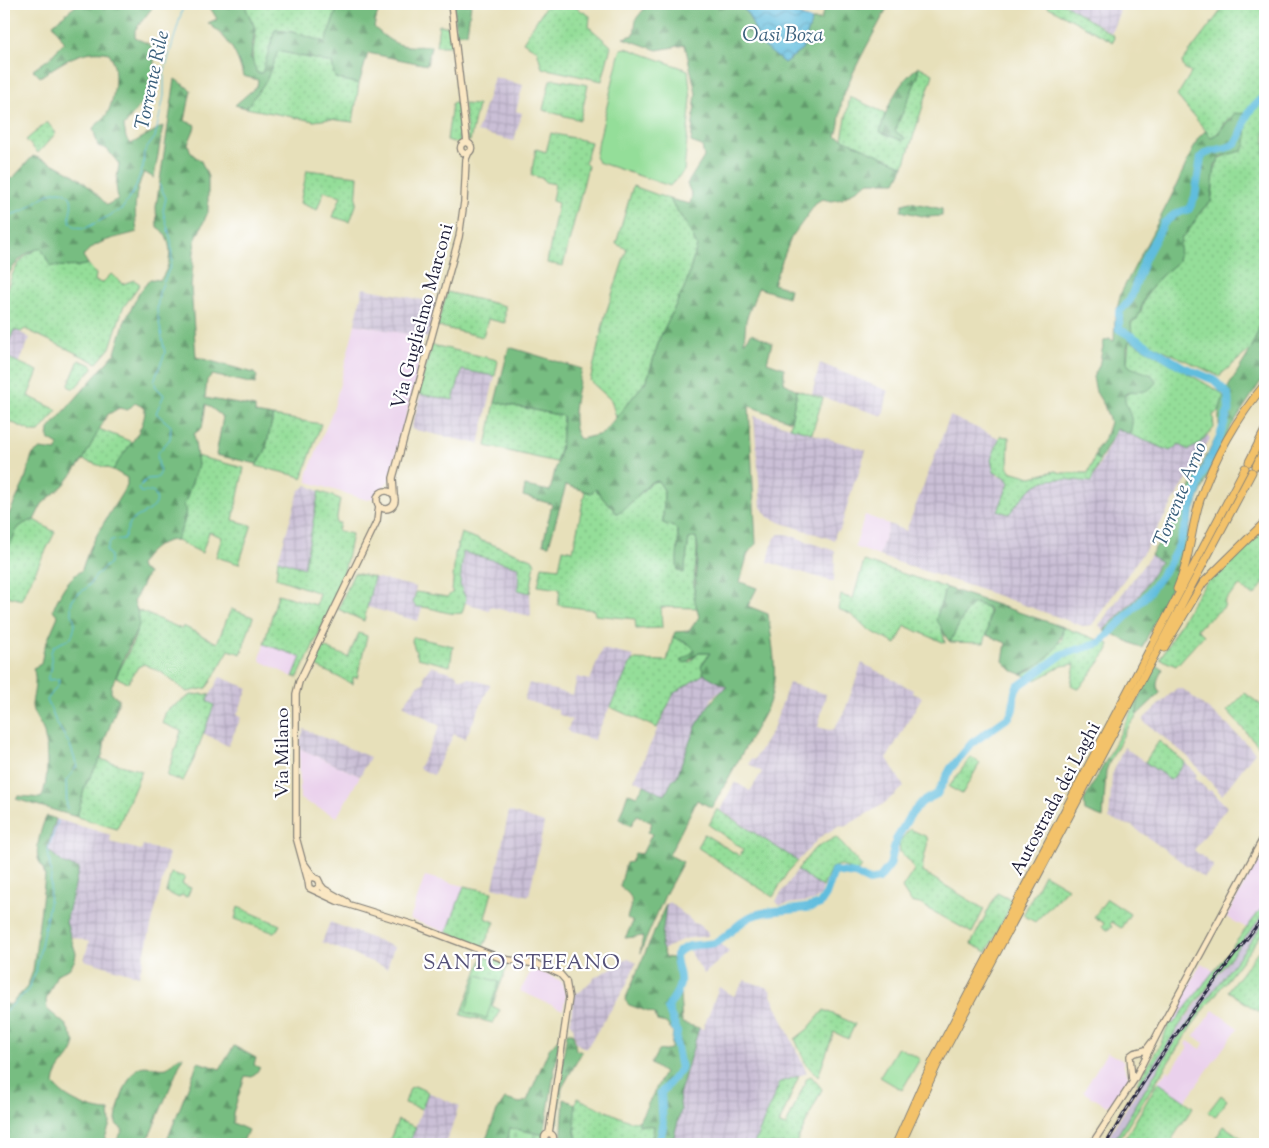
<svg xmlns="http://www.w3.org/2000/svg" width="1269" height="1148" font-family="'Sorts Mill Goudy',serif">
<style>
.built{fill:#ead1ec}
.industrial{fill:url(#industrial-grid)}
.railway{fill:#cabfd6}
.green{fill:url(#green-dots);stroke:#5b806a}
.forest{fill:url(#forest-firs);stroke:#4c705e}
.cemetery{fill:url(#cemetery-stones);stroke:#5b806a}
.pitch{fill:#94de99;stroke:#5b806a}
.water{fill:url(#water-waves);stroke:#41708c}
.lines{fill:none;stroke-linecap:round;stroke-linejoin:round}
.stream{stroke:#60bdde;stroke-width:1}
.river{stroke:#60bdde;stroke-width:8}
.secondary-casing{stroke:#84817a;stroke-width:8}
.highway-casing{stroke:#84817a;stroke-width:9}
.secondary{stroke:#fae7c3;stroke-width:5.5}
.highway{stroke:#f3c26a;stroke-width:7}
.rail-casing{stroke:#22223b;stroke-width:3}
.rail{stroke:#fff;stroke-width:1;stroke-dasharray:4;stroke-linecap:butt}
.labels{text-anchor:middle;stroke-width:4.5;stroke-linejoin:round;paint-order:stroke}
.street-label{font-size:19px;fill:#22223b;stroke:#fff}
.water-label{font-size:20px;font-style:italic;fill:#3b607c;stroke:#fff}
.quarter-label{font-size:21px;letter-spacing:1px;fill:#565278;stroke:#fff}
</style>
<defs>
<pattern id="industrial-grid" width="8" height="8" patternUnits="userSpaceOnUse" patternTransform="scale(1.25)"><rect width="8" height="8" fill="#cabfd6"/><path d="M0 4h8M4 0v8" fill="none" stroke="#ada4b9"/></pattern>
<pattern id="green-dots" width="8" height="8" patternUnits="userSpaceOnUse" patternTransform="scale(1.25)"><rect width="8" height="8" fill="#94de99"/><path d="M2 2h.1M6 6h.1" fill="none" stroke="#7fbe85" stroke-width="1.8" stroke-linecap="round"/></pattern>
<pattern id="forest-firs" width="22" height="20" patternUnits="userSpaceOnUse" patternTransform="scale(1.25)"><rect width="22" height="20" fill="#77bd81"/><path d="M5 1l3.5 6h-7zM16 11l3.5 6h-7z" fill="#61996b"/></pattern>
<pattern id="cemetery-stones" width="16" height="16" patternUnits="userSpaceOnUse" patternTransform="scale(1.25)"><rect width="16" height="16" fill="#94de99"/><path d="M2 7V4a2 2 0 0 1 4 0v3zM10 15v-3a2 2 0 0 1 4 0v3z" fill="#7fbe85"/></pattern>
<pattern id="water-waves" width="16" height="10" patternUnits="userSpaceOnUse" patternTransform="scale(1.25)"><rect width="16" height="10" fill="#60bdde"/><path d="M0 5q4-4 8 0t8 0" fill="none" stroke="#4f99b5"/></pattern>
</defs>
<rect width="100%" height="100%" fill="#fff"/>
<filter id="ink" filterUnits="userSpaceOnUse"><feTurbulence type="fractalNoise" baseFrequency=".02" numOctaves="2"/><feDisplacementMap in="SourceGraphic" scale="10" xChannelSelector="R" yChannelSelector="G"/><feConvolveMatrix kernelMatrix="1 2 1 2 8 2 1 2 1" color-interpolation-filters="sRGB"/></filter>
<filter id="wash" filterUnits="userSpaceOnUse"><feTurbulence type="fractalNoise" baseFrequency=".0096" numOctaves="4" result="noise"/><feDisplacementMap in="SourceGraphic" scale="20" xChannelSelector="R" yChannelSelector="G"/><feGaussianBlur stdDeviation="1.12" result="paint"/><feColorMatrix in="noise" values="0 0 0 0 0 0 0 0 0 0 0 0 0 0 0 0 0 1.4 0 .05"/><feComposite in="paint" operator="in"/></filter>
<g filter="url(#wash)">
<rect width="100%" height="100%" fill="#e7e0ba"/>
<path class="built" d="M355,324L423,337L418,359L421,360L390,479L374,498L367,500L308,482L307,475L334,407Z
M865,515L889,524L879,556L855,547Z
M264,644L301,657L293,677L261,661L260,659Z
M299,748L360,776L337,817L300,799Z
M1257,861L1265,865V904L1247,928L1226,917Z
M425,876L464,886L447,932L410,919Z
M1201,963L1215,971L1173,1024L1170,1022Z
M533,968L561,981L566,995L563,1010L520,991Z
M1213,1010L1238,1028L1185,1101L1158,1082L1167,1070L1170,1072L1188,1047L1185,1045L1188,1041L1201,1049L1204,1043L1194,1036Z
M1107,1052L1125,1062L1123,1065L1129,1077L1112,1105L1109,1104L1107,1106L1083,1092Z"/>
<path class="industrial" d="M1065,4H1109L1120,11L1111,33Z
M494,77L523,85L516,111L522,113L514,141L477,132Z
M363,288L438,303L428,338L355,324Z
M14,329L30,338L19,363L4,356Z
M820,363L888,391L883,416L812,394Z
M462,369L495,376L479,444L411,429L421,394L453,400Z
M754,416L866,450L857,479L855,480L840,530L836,532L834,540L782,523L768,517L761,507Z
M950,416L999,438L991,460L998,476L1006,478L1009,483L998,510L1009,514L1028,489L1037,484L1054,478L1091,482L1117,429L1170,451L1179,444L1188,449L1198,445L1208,435L1210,439L1145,550L1092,625L1083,626L979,589L879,556L889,524L906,531Z
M307,485L319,491L304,569L278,560L299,491Z
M779,534H786L835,551L834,582L768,562L773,540Z
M463,552L519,567L518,590L530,593L531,616L490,607L489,610L465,603L466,599L460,585Z
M1151,555L1160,562L1139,596L1104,630L1099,625Z
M374,577L416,587L414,597L417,607H422L418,621L367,607Z
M602,649L634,656L594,740L570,733L567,730L572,720L558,714V710L524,700L529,683L573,695L577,677L590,680Z
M862,663L913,690L912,693L922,697L887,758L904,787L882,805L844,827L840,825L820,837L798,861L720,810L735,782L750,791L762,772L749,764L751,759L754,760L773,729L789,683L826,694L818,727L830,730L834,729L845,710Z
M431,666L456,674L460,679L469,678L490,685L465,739L454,734L433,775L419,768L440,726L403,705L418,685L423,684L425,681L423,677Z
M704,674L727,687L713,697L691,739L676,779H673L665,795L634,780L674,693Z
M220,677L248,688L237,715L241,718L228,746L203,733L213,705L207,701Z
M1177,688L1183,689L1222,720L1255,752L1222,795L1187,756L1142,720Z
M304,729L370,757L360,776L299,748V743Z
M1124,747L1171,780L1185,762L1197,775L1194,778L1209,791L1211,790L1227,807L1194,850L1214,866L1204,878L1132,826L1109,819L1112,775Z
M509,811L544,823L529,896L493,887Z
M56,819L111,835L110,842L141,850L143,845L169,853L139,976L84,960L89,942L70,936L66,922L70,902L64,864L46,849Z
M797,870L823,887L821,895L814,901L779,905L776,901Z
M670,902L694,923L698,924L708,933V936L683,939L663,950L661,945L666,904Z
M330,922L394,947L387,968L322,942Z
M721,944L729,952L704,974L689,950Z
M629,958L636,963L626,986L586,1049L576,1043L573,1027L570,1023L574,993L580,992L594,978Z
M745,980L768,988L772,993L771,995L807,1073L780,1082L754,1144H672L681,1110L679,1095L699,1028L703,1029L719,987L734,996Z
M428,1092L459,1106L446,1143L409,1144Z"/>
<path class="railway" d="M1265,912V922L1173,1044L1112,1144H1104L1162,1050Z"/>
<path class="green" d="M244,4H339L325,42L292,32L275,30L262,74L257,73C248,58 256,47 255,30C254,21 245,13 244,4Z
M547,4H570L590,16L589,27L611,46L602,81L542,68L537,50L523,42Z
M1043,4H1065L1114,36L1113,42Z
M1226,4H1265V94L1256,102L1246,116L1245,114L1228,119L1217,134L1211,137L1177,96L1191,73L1184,68L1182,62Z
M439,25L451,27L452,46H436Z
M277,51L333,63L335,78L359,84L353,122L329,119L314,121L246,108L266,81Z
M918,66L933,74L904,166L842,139L850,97L885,113L880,132L905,138L894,131L918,76Z
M555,79L588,85L580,120L543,110L550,80Z
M1265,98V313L1251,349L1219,376L1131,335V322L1141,311L1146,295L1161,276L1178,262L1181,238C1194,229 1197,211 1211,202C1217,175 1206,156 1242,151L1247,118Z
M452,103H458L460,144L447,140Z
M464,104L478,105L470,141H468Z
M47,122L56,133L38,153L26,140Z
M551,133L591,142L585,163L588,166L563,266L547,263L558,203L552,201L555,184L545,182L544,179L531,175L536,149L546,152Z
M307,170L358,176L356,205L350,222L333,217L341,196L324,191L317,210L300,203Z
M633,186L669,199L688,227L697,246L686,284L660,337L647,380L616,417L611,400L590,381L605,316L627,249L616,244Z
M39,248L44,251L47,261C59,268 75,268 88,264L96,274L95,281L102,283L111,274L123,284L134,280L140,284L123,308L110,348L97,363L25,329L21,332L14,330L4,353C4,316 0,264 39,248Z
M447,292L505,306V323L488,319L483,337L437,326Z
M1129,340L1220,392L1224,397L1219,411L1213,415L1214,428L1198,445L1188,450L1179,444L1170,451L1129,434L1131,432L1124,396L1131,392L1137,393L1130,367L1127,363Z
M432,345L498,360L495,376L462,370L453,400L418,394Z
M4,356L38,371L28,396L57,410L39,432H33L4,419Z
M79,360L92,365L93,368L74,389L68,386Z
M797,390L823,398L812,433L790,427Z
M495,402L563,416L561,446L556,462L486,446Z
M273,416L321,424L302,479L298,476L256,466L265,452Z
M99,429L132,442L113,470L83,460Z
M1000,436L1009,437L1008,467L1010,471L1031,477L1055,471L1062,473H1088L1095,456L1100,460L1091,482C1044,477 1039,475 1009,514L998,511L1009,483L1006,478L994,472L991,460Z
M196,456L244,468L233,520L251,525V527L239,564L216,557L222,537L209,532L202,553L176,540C181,530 189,516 184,505L198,465Z
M658,481L664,490L663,523L676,528C681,541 676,556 678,571L684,572L689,539L696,537C700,560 688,585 698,608L661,607L662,628L636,629L635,619L595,615L594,610L558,605L560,589L538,586L542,566L559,568L563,549L573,551L585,491L591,493L596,488C600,498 610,504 616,513L621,512L652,482Z
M319,491L340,499L336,523H340L338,531L352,534L344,573L347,575L298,677H293L301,657L264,644L278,594L316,605L319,593L276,578L278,560L304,568Z
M34,520L55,532L21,600L4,595V552C20,535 9,527 34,520Z
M1265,528V582L1254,596L1240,586L1225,600L1224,607L1197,629L1204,635L1176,666L1160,659L1193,601L1206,583Z
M461,533L532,559L535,563L530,593L518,590L519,567L463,552L460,585L466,599L462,613C447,616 433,606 417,607L413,603L416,592L447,597L452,593L455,554Z
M864,561L947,588L938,610L945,643L905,626L896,644L869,630L850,614L838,609L841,595L853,599Z
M354,573L374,577L364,621L338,609Z
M973,603L987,607C992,615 987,634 984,643L950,642L965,613Z
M231,609L253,617L241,654L229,650L207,688L187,692L161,672L144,664L138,667L128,683L116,677C125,658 143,631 137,610L182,629L183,626L217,643Z
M1063,627L1109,644L1108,651L1079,689L1071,685L1075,664L1062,666L1036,680L1021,674L1033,669L1062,640Z
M359,633L367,636L357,678L353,677V684L311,664L321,646L348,657Z
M413,637L453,646L450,666L418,658L412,641Z
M673,637L689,644L696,651L681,661L690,662L699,653H711L702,666L704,674L674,693L657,728L610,707L632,660L667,661Z
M1245,693L1265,708V753L1227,711Z
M203,694L210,695L207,701L214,705L194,759L183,781L167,776L181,731L162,723L166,711L191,695Z
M1140,695L1136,713L1138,714L1126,730L1110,761L1107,759Z
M1159,741L1185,762L1171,780L1145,762Z
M971,757L980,763L962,794L949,787Z
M100,759L142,771L117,829L77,817L85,786Z
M717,809L798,861L787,873L773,897L697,847L704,834L740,856L743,849L709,825Z
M910,829L927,837C929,849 921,859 923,872L984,909L972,933L920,904L911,902L902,888L914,870L911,863L900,852L899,842Z
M836,837L862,867L856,872L840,865L831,868L823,887L797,870L814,849Z
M171,873L185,877L182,884L191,888L187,897L181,895L179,898L166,892Z
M1044,874L1068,888L1035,922L1023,915Z
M464,886L492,892L485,918L495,922L483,947L447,932Z
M997,893L1013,901L987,952L971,944Z
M1107,899L1130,914L1121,928L1112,922L1110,924L1112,927L1107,930L1102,927L1104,923L1094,917Z
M1265,904V912L1188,1013L1140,1084L1137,1083L1161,1043L1170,1022L1173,1024Z
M238,907L280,925L275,933L235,919Z
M1265,922V930L1191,1027L1116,1144H1112L1173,1044Z
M1258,951L1265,957V1016L1228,991Z
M483,956L508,964L492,1006L500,1010L493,1023L461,1015Z
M824,1010L855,1024L848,1039L834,1032L818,1077L806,1064L795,1039L808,1029Z
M799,1076L779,1124L786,1126L807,1078L811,1076L822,1089L796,1144H754L780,1082Z
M1158,1082L1193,1107L1172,1139L1174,1140L1171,1144H1122Z
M415,1086L428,1092L422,1109L405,1103L410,1088Z
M577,1098L629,1121H639L640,1125H654L651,1144H579C574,1130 572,1113 577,1098Z
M398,1120L416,1127L409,1144H388Z
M1224,1126L1250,1144H1220L1222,1142L1216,1138Z"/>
<path class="forest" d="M78,4H98L105,9L111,4H155L135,30V38L147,43L155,50L153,75L146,98L124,126L126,138L131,144L163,126L154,178L144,172C134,194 134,208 137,232C118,238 97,239 83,256L88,264C76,268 63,266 50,266L42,249C30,247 14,264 9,274C5,282 8,293 4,301V177L12,179L33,156C69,169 81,177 107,205L118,199L116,185L119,164L107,149L98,146L93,128C97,124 104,119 107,114C115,99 119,67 109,53C83,47 61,63 40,77L33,70L50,58L64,42L53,24Z
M208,4H244L255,28L251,57L257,73H262L275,30L292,32L325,42L339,4H380L374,27C395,47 402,47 431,46L427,65L368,53L359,84L335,78L332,63L278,51L266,81L246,108L235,105L257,86L258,80L243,76C237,52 228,38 208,23L217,19Z
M454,4H471L467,33L456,34Z
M645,4H737L747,12L755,28L784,63L802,50L812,20H821L825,4H889C874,34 856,63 844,94C839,107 841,122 836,136L904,166L896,182H869L842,199L832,201L822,199L817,202L791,238L773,284L790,289L788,297L758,288L746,320L744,343L752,333L772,343L767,362L784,368V383L797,390L791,421L749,406L756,544L748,553L740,582L757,588L748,606L768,614C772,645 781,680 766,710L712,808L697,800L669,855L683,862L666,893L640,953L643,936L625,938L633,922L627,918C632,901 636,898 620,887L626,863L631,862L635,853L642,854L652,834L648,832L652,823L637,815L631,826L619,819L628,793L637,796L644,785L665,795L673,779H676C688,747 698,708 727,687L704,674L701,666L710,653H699L686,663L681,661L695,650L689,644L673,637L675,632L689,631L699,617L694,597L698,548L696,537L689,539L684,573L678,571C674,556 682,542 676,528L663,523L664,490L658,481L651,482L621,512L616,513C610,503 600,498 596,489L591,493L566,485L549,545L543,544L552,504L523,496L525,486L550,491L561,446L563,416L495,402L509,347L582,369C578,388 567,424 580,439L602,434L647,380L660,337L686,284L697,246L688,227L669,199L690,204L692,195L687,184L704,157L702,146L691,142L696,93L685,45L657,50L623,38L634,35L636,19L644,9Z
M918,67V76L895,131L905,138L903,141L880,132C886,108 898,82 918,67Z
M175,79L191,90L185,121L196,125L188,144L191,153L201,161L208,177V212L195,241L191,287L196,357L254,373L257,376L255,384L212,375L207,380L205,398L255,407V413L273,416L265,452L257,464L216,455L223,417L206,404L202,428L194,434L198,465L184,505C189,516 181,530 176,540C161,540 147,552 140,564L141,569L148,573L134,601L139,617V625L111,687V693L118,698V704L105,739L103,754L85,786L77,817L16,799L19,796L41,798C49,784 48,749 44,733C42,724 32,715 32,705C33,694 38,680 33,668L41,664L44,648L58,616L53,610C60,593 66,580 82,570C89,543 112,510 127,485V478L113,470C123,451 146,431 145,408L135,403L128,410L119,408L107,415L83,460L64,485L42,504L34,520C9,527 20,535 4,552V519L8,516L24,483L32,455L40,449L57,451L58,445L48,439L49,429L115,353L124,323L139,293L150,279L160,280C172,266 175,238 157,227L156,207Z
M1235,113L1245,114L1247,118L1246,145L1242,151L1222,156L1215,165L1211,202C1196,211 1195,228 1181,238L1178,262L1161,276L1146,295L1137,319L1131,322L1132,334L1127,347V363L1130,367L1152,375L1156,382C1147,396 1138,389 1125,394C1123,408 1138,419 1129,434L1117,429L1100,460L1096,458V450L1105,438L1110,422L1104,405L1096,392L1093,377L1099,366L1104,341L1109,339L1114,341L1115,317L1121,293L1171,197L1198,138L1205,131L1211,137L1217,134Z
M910,202L942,209V216L927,217L901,211L903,204Z
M1265,313V375L1229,430L1199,497L1191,521L1182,565L1142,648L1104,630L1139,596L1160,562L1151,555L1186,496L1220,430C1213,400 1238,374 1251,349C1257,337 1259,324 1265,313Z
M947,588L1063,627C1060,651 1043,664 1021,674L1011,670L1003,661L1006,643L987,635L990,611L987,607L973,603L965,613L950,642C943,635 943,627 936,620C938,609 943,602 944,591Z
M1156,665L1163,669C1158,678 1154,684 1160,693L1138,714L1136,713L1140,695Z
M1107,759L1110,761L1106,771L1103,818L1085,811L1084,800Z
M47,816L56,819L47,849L64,864L79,868L66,922L76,953L75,960L69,969L57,974L46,1000L47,1009L66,1025L75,1042C73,1059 55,1066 54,1084C63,1099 92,1111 109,1111L110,1124L103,1144H4V1003L10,1005L27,987L33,971L45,876C44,868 40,865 38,858C35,850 42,823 47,816Z
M666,904L661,945L666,957L672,958L679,980L682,1023L699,1028L679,1095L681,1110L672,1144H651L654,1126L639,1125V1121L664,1073L651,1064L658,1051L671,1049L673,1032L666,1023L657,1021L655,1014L629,1005L625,1000Z
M567,1033H573L576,1050L582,1052L562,1088L556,1128L554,1129L552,1126Z
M560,1037L544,1135L510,1128L507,1144H481L485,1142L497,1111L505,1099L520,1103L527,1101L549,1049Z
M234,1046L256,1058L254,1065L260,1068L252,1077L245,1076L233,1113V1123L248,1130L242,1144H224L198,1139H194L189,1144L166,1143L198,1062L220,1069Z
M179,1057H183L146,1144H114L123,1130L116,1124C115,1112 128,1071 140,1067C148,1064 159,1070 167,1068Z
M564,1099L575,1104V1133L579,1144H561Z"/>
<path class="cemetery" d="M510,1128L544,1135L542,1144H507Z"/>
<path class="pitch" d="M626,48L688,70L691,99L684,171L670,186L598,162L595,157L619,55L621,49Z
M478,975L499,982L486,1019L465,1012Z
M898,1047L920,1059L902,1090L880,1077Z
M1221,1095L1227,1100L1215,1117L1208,1112Z"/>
<path class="water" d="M737,4H770L812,20L802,50L784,63L761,44L747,12Z"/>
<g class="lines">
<path class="stream" d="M4,219C10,214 15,214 22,211C33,207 58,179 70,197C77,207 57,228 86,228L122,209L134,191L143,167L144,152L155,137L164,96V73L184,4
M67,809L66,781L77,766L70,745L56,722L47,700L58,685L59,679L48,680V676C55,666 50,663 51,652L54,646L71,638C80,617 70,620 71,605C72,593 83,593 88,586C96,576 99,571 110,563V555L106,551L111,540L123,539C127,534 127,528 130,523C136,513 167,510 153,492H140L138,488L147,479L157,478L160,474L157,454L170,439L171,426L156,413L164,395L156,387L154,381L165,353L157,311L159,293L172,262L171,240L163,211L166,198L159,184
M4,1013L28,990L36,971L49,904L51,875L48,849L58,821"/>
<path class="river" d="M659,1144L663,1127L661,1093L681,1069L676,1042L677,1032L668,1008C671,1001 676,996 678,990C684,978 676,967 676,955C686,942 700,946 715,943C725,940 739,921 752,916C773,907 800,913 820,904L826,895L834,871L855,874L869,881L879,879L890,865L896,840L909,817L922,802L937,794L951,768L972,743L1009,717C1017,708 1011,696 1017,687L1063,654L1100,643L1147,595L1168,566L1180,543L1201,478L1218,442L1229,409L1228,394L1214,380L1183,367L1119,329V312L1130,300L1145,258L1164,223L1175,214L1189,209L1195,197L1201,157C1211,147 1224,152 1234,144C1241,139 1243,128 1245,120C1248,111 1258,101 1265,96"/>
</g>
</g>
<g filter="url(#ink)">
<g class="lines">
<g class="secondary-casing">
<path id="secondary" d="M451,4L467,142
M460.5 148a5.5 5.5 0 1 1 11 0a5.5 5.5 0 1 1-11 0Z
M377 500a9 9 0 1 1 18 0a9 9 0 1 1-18 0Z
M394,495L393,478L459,237L464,202L466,159L469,152
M304,863L314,877
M308,881L296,837V694L299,682L377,521L379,505
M320,884L324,889L347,902
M315,890L319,887L320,883L318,879L312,877L308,881L309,888L337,901L414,925L503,959L536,964L549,969L560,974L566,981L569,998L549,1133
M1132,1080L1130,1056L1134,1053L1146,1050L1152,1042
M544.5 1138a4.5 4.5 0 1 1 9 0a4.5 4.5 0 1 1-9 0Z
M1092,1144L1134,1080L1161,1027L1265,835"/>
</g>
<g class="highway-casing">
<path id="highway" d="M1249,462L1265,430
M1256,466L1265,447
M1177,589C1191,557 1190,531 1200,500C1213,459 1238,417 1265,384
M1164,648L1203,583L1265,522
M896,1144L932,1063L1245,468
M901,1144L937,1065L1252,472"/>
</g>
<use href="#secondary" class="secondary"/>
<use href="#highway" class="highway"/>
<g class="rail-casing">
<path id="rail" d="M1106,1144C1152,1063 1208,989 1265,915"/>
</g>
<use href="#rail" class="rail"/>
</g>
</g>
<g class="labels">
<g class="street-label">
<text transform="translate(421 316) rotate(-75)" y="7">Via Guglielmo Marconi</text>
<text transform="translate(281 753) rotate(-90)" y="7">Via Milano</text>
<text transform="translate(1054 798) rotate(-62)" y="7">Autostrada dei Laghi</text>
</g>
<g class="water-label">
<text x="783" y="41">Oasi Boza</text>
<text transform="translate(151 80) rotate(-78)" y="7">Torrente Rile</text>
<text transform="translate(1179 494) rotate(-68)" y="7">Torrente Arno</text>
</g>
<g class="quarter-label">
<text x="522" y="969">SANTO STEFANO</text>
</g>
</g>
<rect width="1269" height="1148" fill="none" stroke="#fff" stroke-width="20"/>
</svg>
